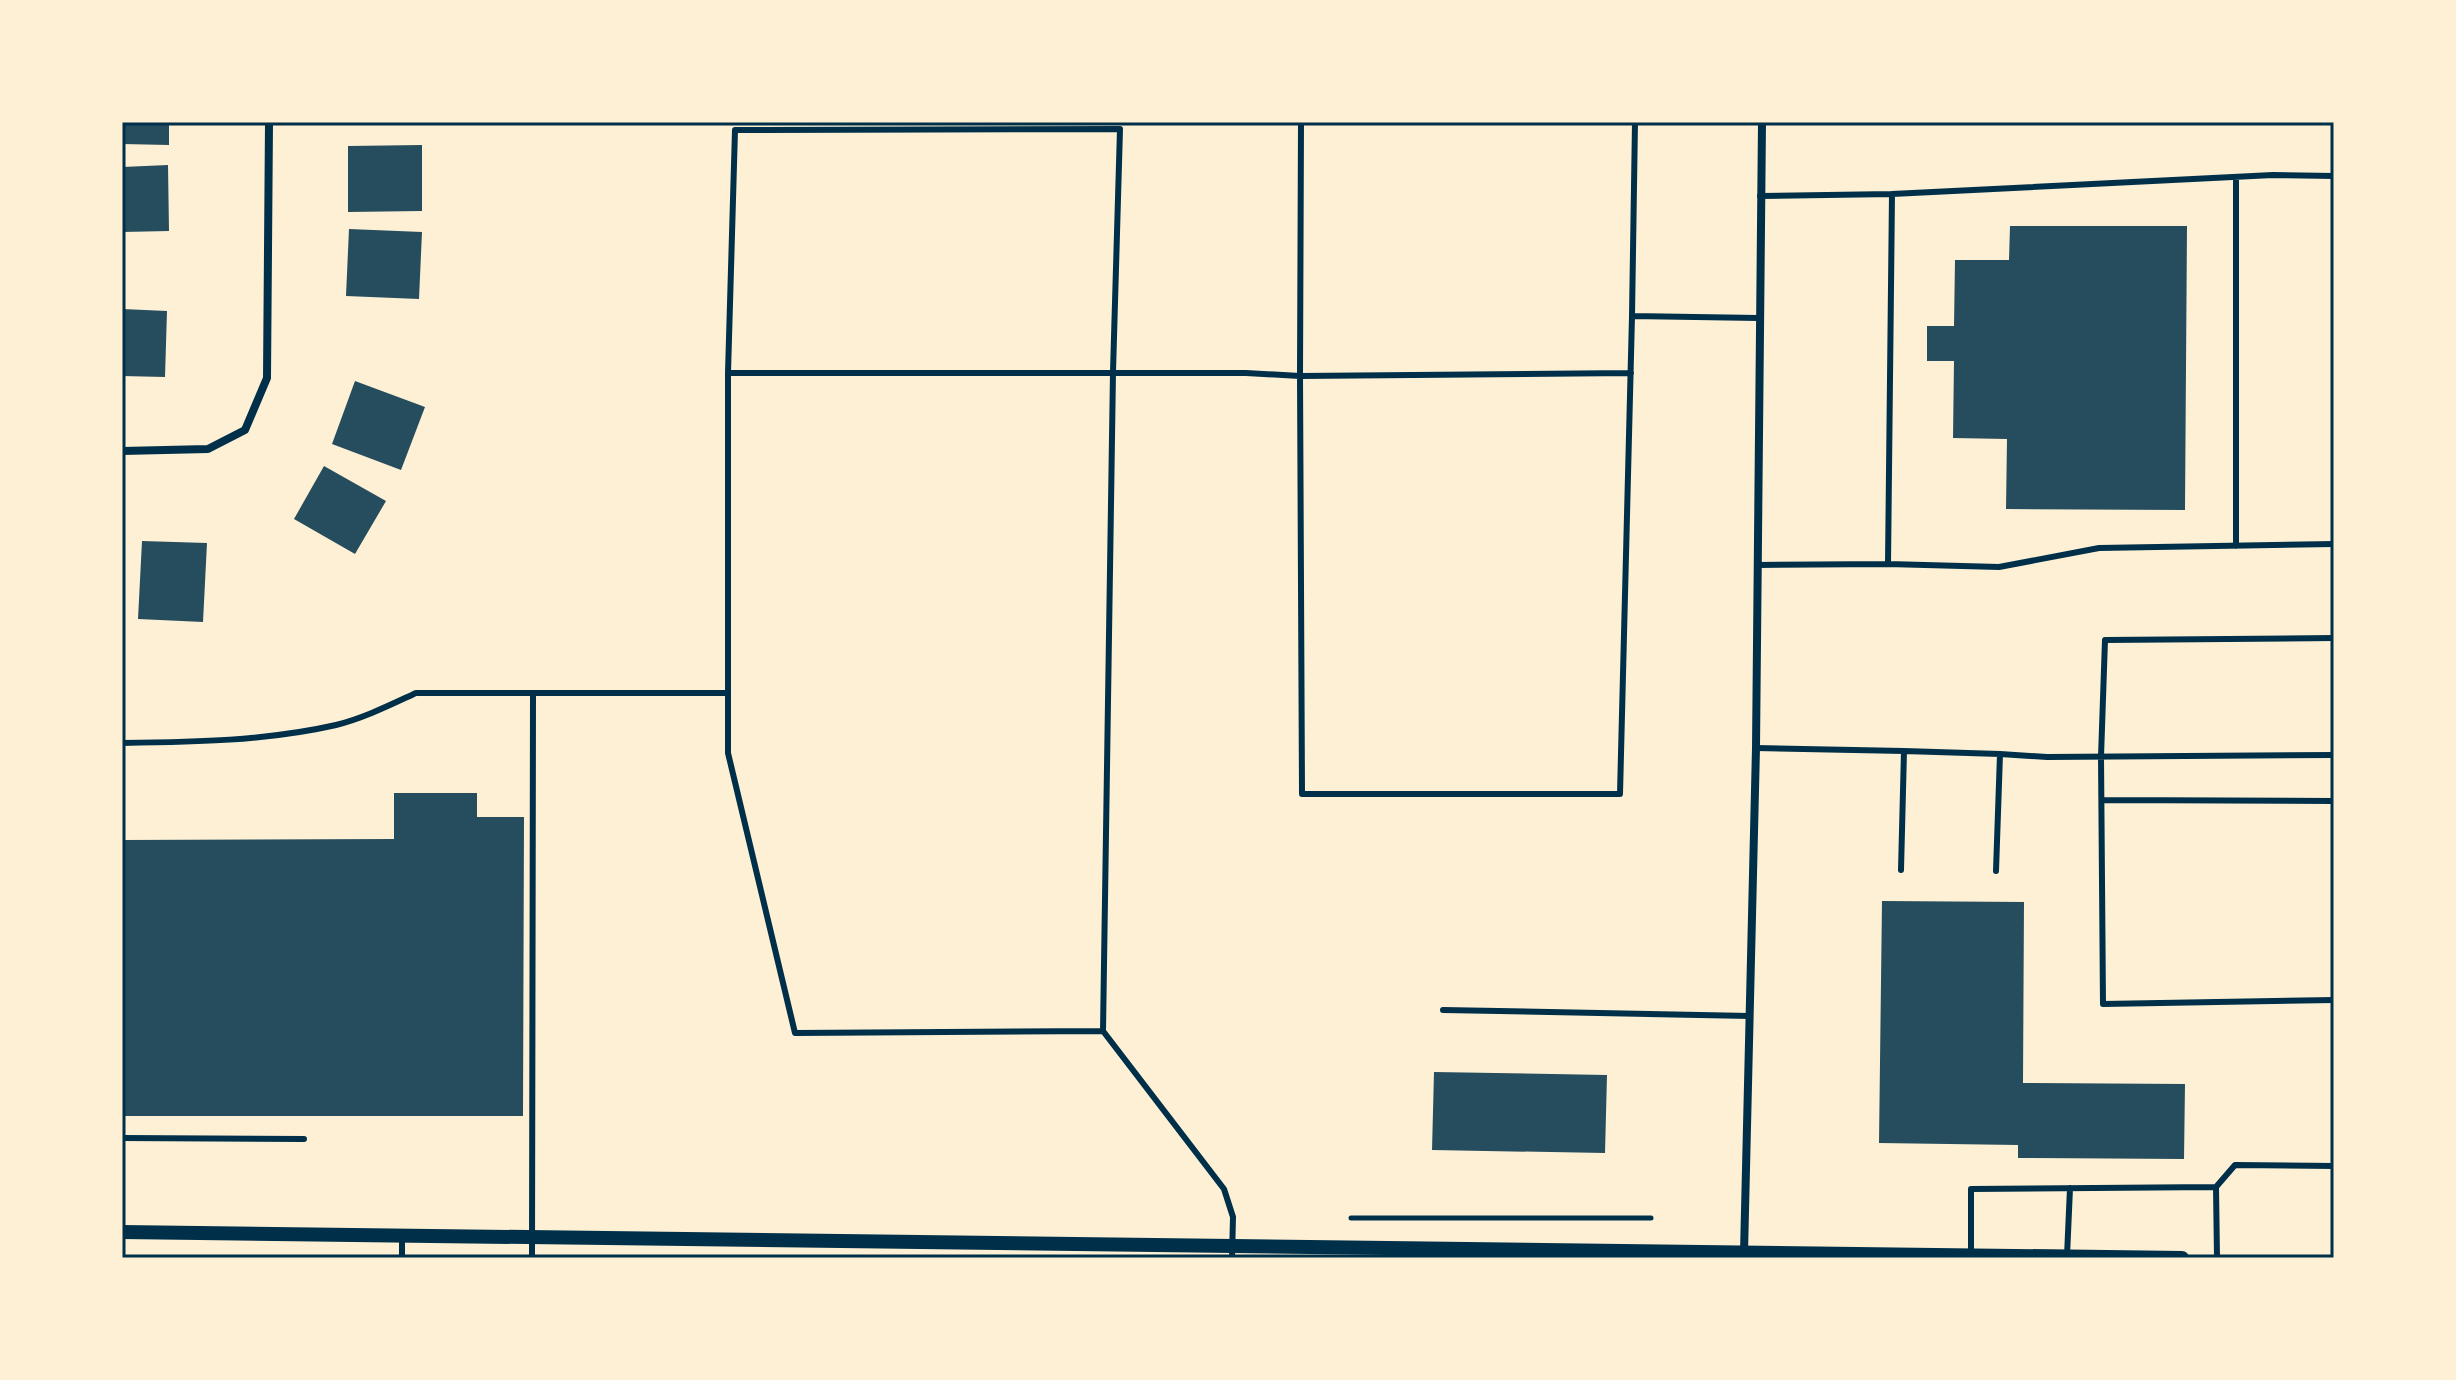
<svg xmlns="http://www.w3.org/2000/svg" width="2456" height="1380" font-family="'PT Sans',sans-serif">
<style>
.building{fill:#264d5e}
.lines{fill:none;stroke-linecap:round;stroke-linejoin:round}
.path{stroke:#003049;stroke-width:5}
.service{stroke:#003049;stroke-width:6}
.minor{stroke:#003049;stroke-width:8}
.tertiary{stroke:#003049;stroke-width:14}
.neatline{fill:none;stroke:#003049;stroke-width:3}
</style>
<rect width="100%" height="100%" fill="#fdf0d5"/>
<path class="building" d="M122,122H169V145L122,144Z
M422,145V211L348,212V146Z
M168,165L169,231L122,232V167Z
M2010,226H2187L2185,510L2006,509L2007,439L1953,438L1954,361H1927V326H1954L1955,260H2009Z
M349,229L422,232L419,299L346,296Z
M122,309L167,311L165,377L122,376Z
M355,381L425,407L401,470L332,444Z
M324,466L386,501L355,554L294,519Z
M142,541L207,543L203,622L138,619Z
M394,793H477V817H524L523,1116H122V840L394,839Z
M1882,901L2024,902L2023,1083L2185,1084L2184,1159L2018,1158V1145L1879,1143Z
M1434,1072L1607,1075L1605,1153L1432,1150Z"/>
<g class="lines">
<path class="path" d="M1351,1218H1651"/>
<path class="service" d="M1892,194L2273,175L2334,176
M1632,316L1635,122
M728,373L735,130L1120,129L1113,372L1103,1031L795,1033L728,753V373H1246L1300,376L1301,122
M1631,373L1300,376L1302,794H1620L1632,316L1758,318
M2236,546V177
M1888,564L1999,567L2099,548L2334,544
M1757,565L1888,564L1892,194L1760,196
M2334,638L2105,640L2101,757L2103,1004L2334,1000
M122,743C194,742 266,741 336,725C364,718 390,705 416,693H728
M1756,748L1904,751L1901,870
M1904,751L2000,754L1996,871
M2000,754L2047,757L2334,755
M2102,800L2334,801
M1443,1010L1750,1016
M1103,1031L1224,1189L1233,1217L1232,1258
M122,1138L304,1139
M1971,1253V1189L2216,1187
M2067,1256L2070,1188
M402,1258V1238
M532,1258L533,694
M2217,1258L2216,1187L2235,1165L2334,1166"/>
<path class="minor" d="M122,451L208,449L245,430L267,378L269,122
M1744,1253L1756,748L1762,122"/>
<path class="tertiary" d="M122,1232L2182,1258"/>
</g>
<rect width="2456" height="1380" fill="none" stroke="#fdf0d5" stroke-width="248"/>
<rect x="124" y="124" width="2208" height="1132" class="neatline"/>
</svg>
